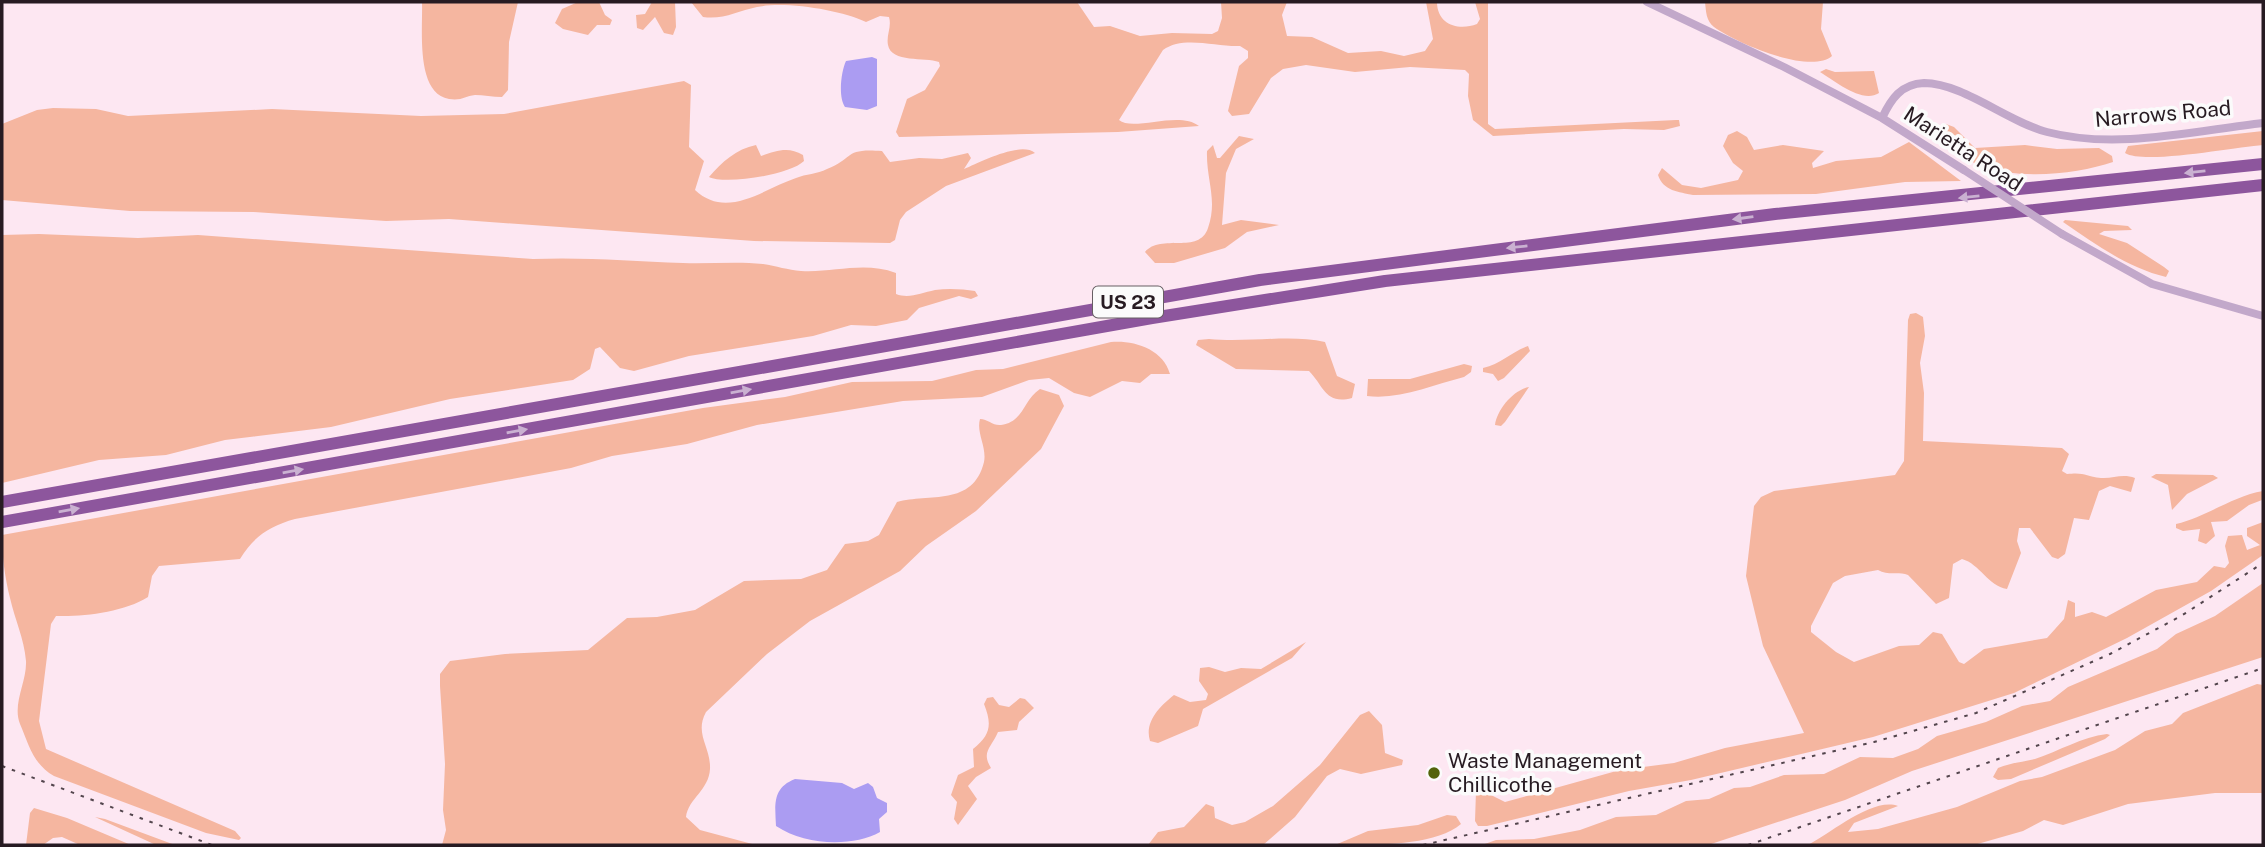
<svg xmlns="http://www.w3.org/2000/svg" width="2265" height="847" font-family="'Public Sans',sans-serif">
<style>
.green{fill:#f5b6a0}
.water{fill:#ab9cf2}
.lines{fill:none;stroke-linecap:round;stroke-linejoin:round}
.tertiary{stroke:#c2a8ca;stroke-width:8}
.motorway{stroke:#8d569d;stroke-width:12}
.rail{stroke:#53454d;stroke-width:2;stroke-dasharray:3.5 7;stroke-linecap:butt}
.tertiary-bridge{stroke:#c2a8ca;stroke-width:8}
.oneway{fill:#cab1d1}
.poi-dot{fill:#53630a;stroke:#fbfbfb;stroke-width:2.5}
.labels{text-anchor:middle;stroke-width:7;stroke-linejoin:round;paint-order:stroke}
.shield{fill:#fbfbfb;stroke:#675e63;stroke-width:2}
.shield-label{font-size:19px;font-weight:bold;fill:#271b22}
.street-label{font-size:21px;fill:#271b22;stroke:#fbfbfb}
.poi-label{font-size:21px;fill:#271b22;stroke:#fbfbfb;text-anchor:start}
</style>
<rect width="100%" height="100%" fill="#fde7f2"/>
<path class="green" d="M422,2H518L509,42L508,90L502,97C493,97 483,95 475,95C465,96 462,101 449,99C415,93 423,29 422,2Z
M578,2H599L605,15L612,20L610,25H597L588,35L563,29L555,23L562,9Z
M652,2H675L676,27L673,35L664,33L655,17L643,30L637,28L636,15L645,14Z
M691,2H1077L1094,27L1110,26L1140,36L1172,33L1212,34L1218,31L1222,18L1221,2H1287L1282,15L1287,36L1312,37L1348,53L1381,51L1404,56L1425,51L1433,39L1426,2H1437C1437,25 1459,31 1477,24L1480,19L1475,2H1488V124L1495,129L1676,120H1679L1680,126L1664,130L1624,129L1493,136L1473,120L1468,96L1469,74L1465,70L1410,67L1355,72L1306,65L1283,69L1271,78L1249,114L1232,116L1228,111L1239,66L1248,58V51L1240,46C1216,47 1183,35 1163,50L1119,120C1133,132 1179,110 1199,126L1118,132L899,137L896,132L907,99L925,90L940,66L939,62C925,57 891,63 888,45C886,35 892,27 889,17L880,16L866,22C840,10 786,1 757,7C738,11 723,20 703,17Z
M1705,2H1823L1821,29L1832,56C1810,75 1736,43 1714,27C1706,21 1706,11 1705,2Z
M1826,69L1835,72L1874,71L1879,93C1862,104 1835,81 1820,72Z
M684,81L691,85L689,147L704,161L695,190C727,220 763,189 796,178C806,174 817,174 827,169C855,158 843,148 882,151L890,162L919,158L942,159L968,153L971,158L964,169C980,162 1021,141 1035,153L946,186L906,212L900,220L895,240L890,243L754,241L449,219L386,221L254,212L130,211L2,200V124L37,110L53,108L96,109L128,116L272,109L421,116L504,114Z
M1946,124L1954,127L1975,148L2025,145L2057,149L2099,148L2112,156L2113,162C2065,178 1973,186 1943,136Z
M1737,131L1747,137L1754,150L1783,145L1824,151L1812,163L1813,168L1836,161L1881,157L1909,142L1961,181L1905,182L1816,194L1693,195C1679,192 1663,191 1658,175L1662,168L1682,185L1701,188L1738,180L1743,171L1733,163L1723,146L1728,135Z
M2263,131V145C2235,147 2144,165 2125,153L2128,146Z
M1239,136L1254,139L1236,149L1226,173L1222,225L1241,220L1279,225L1247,232L1225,248L1174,263H1155L1145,252C1161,233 1199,255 1208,228C1218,199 1206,180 1207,151L1213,145L1217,158H1220Z
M756,145L761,156C776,151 788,146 803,155L804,161C790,175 725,185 709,177C722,162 736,149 756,145Z
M2065,220L2128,226L2132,230L2104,231L2099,234L2127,243L2164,267L2169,271L2166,277C2128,268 2095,244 2063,222Z
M39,234L138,238L198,235L533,259C584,257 632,261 683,263C710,264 737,261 763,264C776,266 788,270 801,271C833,273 864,261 896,273V294C909,299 921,293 935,290C948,288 963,289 975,291L978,296L971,299L959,296L919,308L907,320L876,326L851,325L813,336L689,356L634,371L620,368L600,347L595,349L590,369L573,380L450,399L331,427L225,440L166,455L99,460L2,483V235Z
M1916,313L1923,317L1925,336L1920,363L1924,393L1923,441L2062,448L2069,454L2062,471L2067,474C2085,472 2085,476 2101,478C2113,479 2122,473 2135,478L2131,492L2110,486L2099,491L2089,520L2074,518L2065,554L2058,559L2052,557L2030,528H2019L2017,541L2021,553L2007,589C1988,586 1980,564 1962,559L1953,564L1949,598L1936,604L1908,575C1898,571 1888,576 1878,570L1845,576L1833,583L1811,626V632L1836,652L1854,662L1899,646L1919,645L1933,632L1942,634L1959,662L1964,664L1984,649L2047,638L2064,619L2068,600L2075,603V617L2092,612L2106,617L2156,590L2197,582L2214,566L2225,568L2229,563L2225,546L2228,536L2242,535L2247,550L2260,545L2247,536V528L2263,522V555L2211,591L2127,638L2014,693L1873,737L1691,780L1629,791L1487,826H1478L1475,821L1476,791H1483L1505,802L1620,770L1674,763L1725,748L1804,733L1763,646L1746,576L1754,506L1761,497L1774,491L1895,475L1904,461L1908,320L1910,314Z
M1209,339C1247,343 1290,334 1325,342L1337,376L1355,384L1352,398C1325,405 1324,386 1309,371L1236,369L1196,345L1198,340Z
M1111,342C1134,340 1163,349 1170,374H1151L1140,383L1122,381L1090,397L1074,393L1049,378L1029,380L982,397L903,401L757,425L687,444L612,456L571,468L295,519C270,526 254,536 240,559L159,566L152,576L148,597C124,612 84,617 56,616L51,624L39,721L46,749L235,831L241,838L239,840L206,833L54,776C33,764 29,745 20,724C12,704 27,682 26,661C24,638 15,620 10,598C5,578 2,556 2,535L703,408L785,397L852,382L932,381L976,370L1003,369Z
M1528,346L1530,351L1504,378L1498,381L1493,374L1483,372V368C1501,364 1511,352 1528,346Z
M1464,364L1472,366L1471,372L1464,377C1432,385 1400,400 1367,396L1368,379H1410Z
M1529,387L1505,422L1501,426L1495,425C1497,410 1513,390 1529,387Z
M1040,389L1059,395L1064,406L1041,449L976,511L926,546L900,571L810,621L767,654L706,712C694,734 711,747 710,769C709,790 688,799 686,817L700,830L756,845H442L446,830L443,810L445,764L440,686V674L450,661L505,654L588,650L627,618L657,617L695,610L744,581L801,579L827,570L845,544L868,541L879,535L897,502C929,493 973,507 984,462C987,447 976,433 980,419C988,419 993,426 1001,425C1024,422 1023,400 1040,389Z
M2156,474L2213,475L2218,478L2187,494L2172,510L2168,485L2151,477Z
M2263,491L2262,500L2249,505L2227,521L2211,522L2215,536L2206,544L2198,541L2200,529L2183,531L2176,528V524C2206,517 2233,496 2263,491Z
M2263,583V657L1912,771L1845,800L1708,845H1482L1496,840L1534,839L1580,830L1616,817L1656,815L1686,801L1709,799L1734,788L1750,787L1784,775L1824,774L1860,757L1893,758L1918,749L1937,736L1986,722L2022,706L2050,701L2068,687L2157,649L2176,634L2215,616Z
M1306,642L1292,658L1203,709L1198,726L1158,743L1150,741C1144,722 1160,706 1174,695L1190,702L1206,700L1208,694L1199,681L1200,668L1209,667L1225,672L1241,668L1261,669Z
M2257,684L2263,685V793H2215L2128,804L2063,825L2044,820L2023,831L1974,845H1808C1830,834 1872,797 1898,806L1854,823L1848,832L1878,829L1957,807L2020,781L2042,777L2115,750L2145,731L2172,724L2183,713Z
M993,697L999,705L1009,707L1020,698L1025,699L1034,708L1019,722L1017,730L998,732C991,748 981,752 991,768L976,777L968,786L977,799L958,825L954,819L957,802L951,795L958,775L974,767L973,749C991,735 992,724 984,704L987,698Z
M1369,711L1382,725L1385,753L1403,760L1402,765L1361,774L1340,769L1327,776L1295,817L1263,845H1148L1158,832L1184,827L1206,804L1214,807L1215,818L1232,825L1245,822L1273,806L1320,765L1360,715Z
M2107,734L2110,735L2105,739L2011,779L1998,780L1993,777L1998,768C2010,763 2022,762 2035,759C2059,751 2082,737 2107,734Z
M34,808L67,818L131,845H80L62,837L53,838L43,845H26L30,813Z
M1447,815L1456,816L1461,824C1434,847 1370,845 1335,845L1368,831L1418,825Z
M95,817L105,819L175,845H156Z"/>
<path class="water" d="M872,57L877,59V106L867,110L845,107C838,97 841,72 846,61Z
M795,779L842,783L854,789L868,783L873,787L877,798L887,803V812L879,819L880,832C853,847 806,846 776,826C775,805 772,788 795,779Z"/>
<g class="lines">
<path class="tertiary" d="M1647,2L1784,67L1882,118L1964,170
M1882,118C1891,99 1901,84 1924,83C1963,83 2008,122 2047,132C2116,150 2193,131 2263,123
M2062,234L2152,284L2263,316"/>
<path class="motorway" d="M2,502L1260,280L1775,214L2263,164
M2,522L1152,318L1385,281L2263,185"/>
<path class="rail" d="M2,766L212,845
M1423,845L1874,742L1976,713L2110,654L2181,616L2263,563
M1748,845L2263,668"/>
<path class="tertiary-bridge" d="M1964,170L2062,234"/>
</g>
<defs><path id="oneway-solid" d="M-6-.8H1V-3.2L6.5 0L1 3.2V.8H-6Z" transform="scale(1.75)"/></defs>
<g class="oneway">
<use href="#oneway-solid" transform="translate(2195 172) rotate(174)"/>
<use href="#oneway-solid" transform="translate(1969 197) rotate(174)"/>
<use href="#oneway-solid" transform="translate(1743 218) rotate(172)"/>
<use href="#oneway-solid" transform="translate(1517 247) rotate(174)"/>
<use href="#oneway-solid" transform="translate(741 391) rotate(-10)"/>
<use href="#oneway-solid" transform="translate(517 431) rotate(-10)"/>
<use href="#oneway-solid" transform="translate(293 471) rotate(-10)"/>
<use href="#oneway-solid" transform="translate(69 510) rotate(-10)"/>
</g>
<circle class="poi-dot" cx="1434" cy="773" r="7"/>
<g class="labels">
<rect class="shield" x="1093" y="286.5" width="70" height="31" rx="5"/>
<g class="shield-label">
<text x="1128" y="309">US 23</text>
</g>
<g class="street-label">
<text transform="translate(2163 114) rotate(-5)" y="7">Narrows Road</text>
<text transform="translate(1963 149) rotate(33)" y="7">Marietta Road</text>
</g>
<g class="poi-label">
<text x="1448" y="768">Waste Management<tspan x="1448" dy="24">Chillicothe</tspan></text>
</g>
</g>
<rect width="2265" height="847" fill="none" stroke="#271b22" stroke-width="7"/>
</svg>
